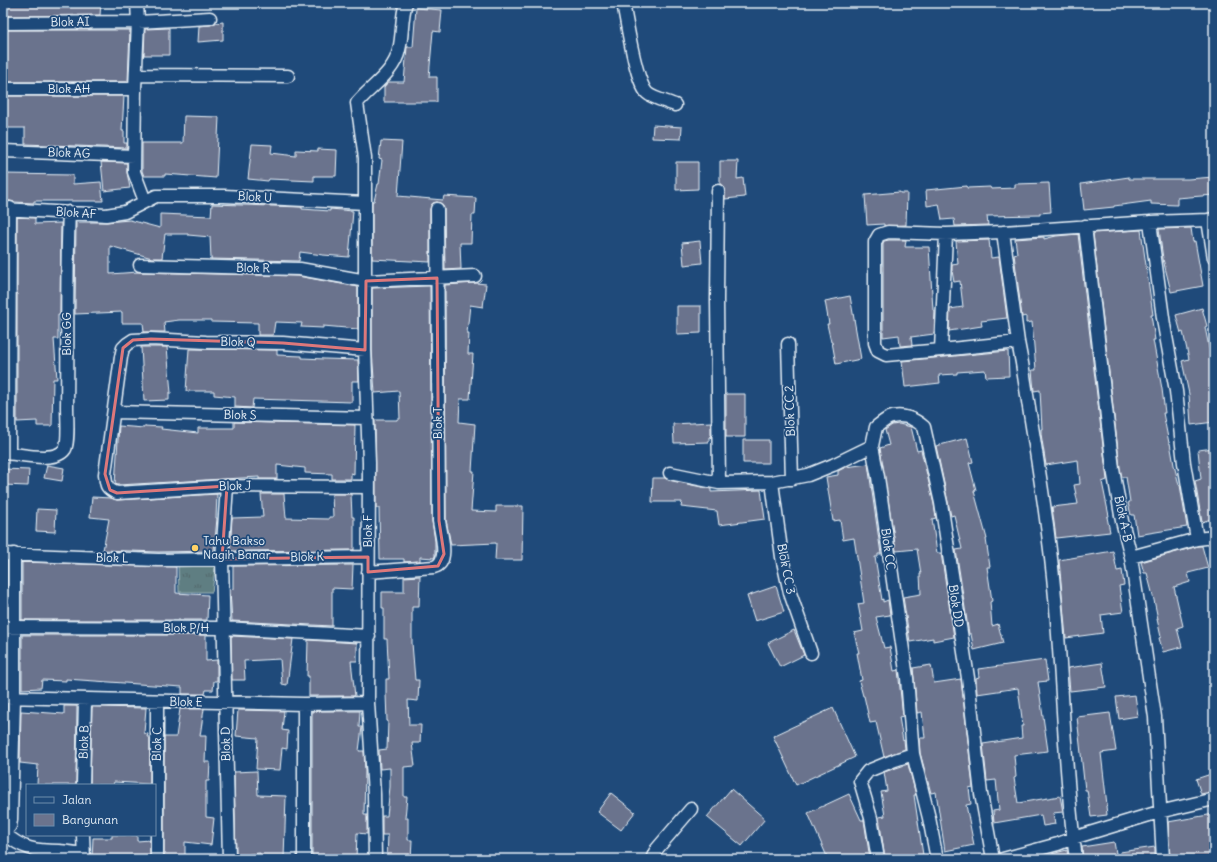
<svg xmlns="http://www.w3.org/2000/svg" width="1217" height="862" font-family="Delius,sans-serif">
<style>
.grass{fill:url(#grass-tufts);stroke:#a3b8bd}
.building{fill:#6b738d;stroke:#e8f1f8}
.lines{fill:none;stroke-linecap:round;stroke-linejoin:round}
.street-casing{stroke:#e8f1f8;stroke-width:15}
.street{stroke:#1f4a7a;stroke-width:12}
.marked{fill:none;stroke:#dd787b;stroke-width:3;stroke-linejoin:round}
.poi-dot{fill:#ffd166;stroke:#1f4a7a;stroke-width:1.5}
.labels{text-anchor:middle;stroke-width:3.5;stroke-linejoin:round;paint-order:stroke}
.street-label{font-size:12px;fill:#e8f1f8;stroke:#1f4a7a}
.poi-label{font-size:12px;fill:#e8f1f8;stroke:#1f4a7a;text-anchor:start}
</style>
<defs>
<pattern id="grass-tufts" width="24" height="20" patternUnits="userSpaceOnUse"><rect width="24" height="20" fill="#5e7e82"/><path d="M3 7l-1-3M5 7V3M7 7l1-3M15 17l-1-3M17 17v-4M19 17l1-3" fill="none" stroke="#536669"/></pattern>
</defs>
<rect width="100%" height="100%" fill="#1f4a7a"/>
<filter id="ink" filterUnits="userSpaceOnUse"><feTurbulence type="fractalNoise" baseFrequency=".025" numOctaves="2"/><feDisplacementMap in="SourceGraphic" scale="8" xChannelSelector="R" yChannelSelector="G"/><feConvolveMatrix kernelMatrix="1 2 1 2 8 2 1 2 1" color-interpolation-filters="sRGB"/></filter>
<g filter="url(#ink)">
<path class="grass" d="M216,562L212,592H179L178,563Z"/>
<path class="building" d="M3,3L45,4L101,3L100,15L3,16Z
M416,8L442,10L440,32L433,31L429,77H437V102H384V87L388,82H404L407,47H413Z
M223,22V40L198,42L199,26L210,25L215,23Z
M169,28V55H144L145,29Z
M3,30H130L128,82H3Z
M3,96H124L122,131H124V143H127V148L25,144V128H3Z
M184,116L219,117L216,178L165,174V176H144L142,171V143H183Z
M653,125L682,127L681,139L652,138Z
M381,141L402,142L398,196L443,200L444,196L476,198L475,215H472L471,243H460L461,269L445,270L444,209L443,205L437,202L433,203L430,209V262L372,259V201H374L378,184H379L382,160L379,159Z
M252,144L272,145L271,153L296,156V150L318,151V149L337,150L336,176H314V181L269,179L268,181L248,179Z
M720,161H738L737,179L743,178L745,197L725,199V188L720,184Z
M101,162L127,163V172L130,188L104,191Z
M676,162H698V189L676,190Z
M3,174L73,175V184L101,182L103,201H34V203L14,202L10,201H3Z
M1129,177V179H1188L1214,177V195L1177,198V205L1151,204V201L1114,206V207L1084,210L1081,184Z
M1049,183L1051,212L1040,213V215L987,216L988,225L955,226L954,219L942,220L939,204L927,206L926,190L967,186V188L990,187L991,189L1015,188V184Z
M900,192V193H907L906,225L884,226V224L867,225L865,195Z
M212,204L302,207V209L330,211V209L353,211L349,257L323,255L300,252L299,261L211,259L210,237L188,235V234H165L162,258H152L110,246V274L138,272L298,276L358,287V329L323,326V328L301,327L302,323L275,322L273,335H258V323L211,322V320H179L164,322L165,332H144L143,323H122V312L75,314L76,222H106L130,220L160,228V214L211,216Z
M17,217L35,218V224L61,223L60,315H58V339H54L57,379H53L52,426H37V421L17,422Z
M1191,228L1193,242L1195,241L1203,286L1171,292L1163,259L1159,229Z
M1141,230L1153,315H1151L1155,340H1153L1162,389L1165,413H1163L1169,443H1170L1174,465L1179,485H1180L1187,527L1137,535L1134,515H1131L1128,503L1130,502L1126,477H1122L1120,468L1093,233Z
M1078,234L1107,480L1102,482L1109,516L1107,517L1110,532L1056,538L1052,507L1078,504L1074,485L1080,484L1078,460L1046,465L1041,434V429H1042L1040,390L1034,391L1032,370H1036L1032,322L1026,323V316L1022,317L1014,254L1017,253L1015,239L1044,237V239L1056,236Z
M889,240H906L905,247H929L933,310H935L934,334L911,337L912,345L900,346L899,335L883,337V243L884,241Z
M989,240L991,258L999,257L1007,318L981,321L982,326L949,331L950,309L963,307L960,281L954,282L952,271V265L958,264L956,241Z
M700,241L702,263L684,265L682,243Z
M476,283L486,284L483,307L470,305L467,333H469L468,354H473L470,399H460L459,422L475,424L472,471H474L471,511L496,512V506H523L522,560H495L496,543L451,545L446,520L445,285Z
M430,286L432,521L435,541V556L434,558L420,557V561L404,562V559H380L379,508H376V506L375,420H397V419H400L399,391L375,393L372,350V288Z
M850,296L861,359L836,364L832,342H831L827,324H829L825,301Z
M677,306H701V333L677,334Z
M1202,308L1207,326L1205,327L1214,373V422L1191,425L1189,394L1182,361L1189,359L1183,332L1181,333L1176,315Z
M141,347H167L171,393H169V400L144,401Z
M189,349L277,350V355L302,356V358L325,359L358,360L359,381H352V402L253,399L252,408L235,407V397L214,395V391H186Z
M1008,351L1009,376L986,377L985,370L957,372V374L939,375L940,383L905,387L902,361Z
M726,394H745V437H726Z
M234,422L355,425L354,474L351,473V479H332V474L305,473V468L277,465V479H259V477L118,485L115,484L119,426L144,428V426L162,427L161,429L198,433V428H234Z
M711,422V437H709V442L674,443L673,424Z
M899,424L911,427L917,451L921,450L934,504L936,518L932,519L937,553H941L954,637L933,641V638L910,642L903,597L921,594L920,574H921L917,549L896,551L880,448L889,445L885,430L892,425Z
M967,438L973,462L969,463L976,490L974,491L987,539H986L990,567H987L992,601L990,602L992,626L998,624L1003,643L974,650L971,634H969L956,550L962,549L954,515L951,516L936,446Z
M743,440H769V463H743Z
M1214,448V518L1202,522L1195,481L1201,479L1198,450Z
M868,464L881,554H878V557H875L882,600L883,599V602L888,600L890,615L876,617L884,648L890,647L894,671L898,670L903,716L899,717L903,741L904,740L905,749L884,757L876,722L870,723L864,696H863L859,681L862,680L857,653H859L854,633L863,631L858,604L864,603L854,538L843,540L840,520L833,521L826,477L838,475V471L846,467Z
M47,465L64,468L62,481L44,478Z
M3,469L29,470L28,486L3,485Z
M653,478H665L668,480L711,489V492L761,490L765,519L719,525L717,511L681,507L682,502H652Z
M217,494L216,518H217L214,551L158,552L103,550L109,519L90,517L92,497L111,498L117,500Z
M261,494H284L286,518L329,519V517H333L332,494H351L352,517H354V550L230,551L232,518L263,517Z
M37,509L56,510L55,532L36,531Z
M1198,546H1202L1208,568L1188,573L1190,582L1174,587L1183,626L1177,628L1182,647L1163,652L1159,638L1161,637L1157,619H1158L1154,600L1147,573H1144L1141,562Z
M1113,551L1117,571L1122,570L1124,585L1119,586L1123,612L1101,615L1103,633L1066,638L1059,560Z
M22,562L176,567V593L208,595L207,620H22Z
M353,565L352,589L332,588V626L232,621L230,590L233,589V566Z
M420,576L419,607H412V643L415,680H419L418,701L408,700L409,725H421L420,743H412L415,766L404,767V797H407L405,818H408V840H412L411,859L387,858L388,835H382V816H387L390,787V768L380,769L379,750L387,749L388,721H387L386,694V679H389L387,639H384V608H382V592H404V577Z
M776,586L784,612L755,621L747,596Z
M794,630L804,655L780,667L768,643Z
M22,635H206V661L217,660V681H214L213,690H206L205,694H182V687L66,679V681L42,680L41,688L22,689Z
M231,636L293,639L287,685L282,684L280,659L244,661L245,680H232Z
M308,640L357,643V661H351L355,696H309V676H307Z
M1045,660L1048,681L1038,682L1048,751L1014,755L1016,777L1014,778L1018,803L1060,796L1063,812L1053,813L1055,824L1043,826L1041,815L994,823L993,811L999,810L996,780L987,781L983,744L1022,738L1021,726H1023L1018,688L977,694L976,678L979,677L978,669Z
M1102,663L1106,687L1070,691L1068,668Z
M931,665L934,683L961,679L973,787L969,788L971,804L966,805L974,845L945,851L936,792L931,793L920,753L919,738H925L922,712L917,713L913,668Z
M1135,695L1138,716L1119,719L1116,697Z
M64,706H77L76,785H37L38,765L20,763L21,711L64,714Z
M92,707L146,708L144,733L148,734L147,737H150V784L114,782L113,785H90Z
M833,708L855,757L796,785L773,736Z
M180,709H204L200,736H206L205,762H210L209,781H206V817L214,818L211,845L185,842V859H164V737H176Z
M3,710H6V734H3Z
M238,710L284,711L282,730L288,731L287,749L282,748L280,770L256,769L258,738L236,736Z
M312,711H360L359,727H362L359,751H364L365,771L364,815H367V834L357,833L356,859L330,857V855L312,856Z
M1110,713L1116,751L1101,753L1107,805L1106,806L1107,815L1091,817L1087,790H1085L1077,717Z
M908,764L916,795H914L923,855H922V859H885L879,817L885,816L881,792L887,791L884,772Z
M257,771L258,795L286,796L284,859H259L260,853L236,856L234,772Z
M1214,773V791L1201,794L1196,779Z
M731,789L765,819L742,846L707,817Z
M611,793L635,812L621,830L597,812Z
M849,794L861,820H864L870,859H828L808,813Z
M1214,814V859H1170L1168,822Z
M112,835H137V841L150,840V859H92L93,838H112Z
M1114,842L1117,859H1083L1082,847Z
M1155,847V859H1121L1120,852Z
M1067,850L1068,859H1053L1052,854Z"/>
<g class="lines">
<g class="street-casing">
<path id="street" d="M137,3L138,22L135,89L134,172L145,201
M623,3C627,22 635,80 647,93C652,98 668,102 675,105
M3,23L138,22L210,18
M136,75L288,76
M3,89H135
M3,151L134,156
M718,191L717,300L719,483
M3,209L106,215L125,212L156,196H224L365,203
M1214,219L1208,220L1214,258
M1085,226L1113,469L1122,521L1131,557L1155,717L1163,859
M1003,232L1150,222L1208,220
M140,265L300,269L366,281L475,276
M1018,342L941,350L886,355L878,351L875,343V242L879,235L888,232L946,234L1003,232L1018,342L1022,363C1034,441 1048,518 1055,597C1063,684 1064,772 1076,859
M788,344L792,479
M365,350L283,343L206,342L151,339L133,340L127,344L123,348L121,357L105,474C106,485 106,489 117,493L227,486L369,487
M941,350L946,234
M114,412L367,418
M3,453C18,453 55,464 65,449C69,442 67,416 67,407C68,342 66,277 69,212
M9,453L10,208
M670,473L719,483L772,482L808,475L833,465L872,446
M772,482L782,557L790,593L811,653
M227,486L222,559L229,859
M1197,539L1214,537
M3,554L158,560L368,557
M1131,557L1197,539L1184,463L1176,391L1164,325L1150,222
M368,572L434,567C450,563 441,534 439,521L437,209
M3,627L223,628L369,636
M3,697L304,704L368,703
M83,785L85,700
M4,833L10,826L11,820L14,697V554
M4,833C22,849 35,851 59,851C68,852 75,852 83,855
M83,835L84,859
M157,859V701
M304,859V704
M375,859L374,794L368,703L369,463L365,350V158L357,103C371,86 394,73 399,50C403,35 401,17 406,3
M652,859L656,850L691,809
M878,859L871,818L860,781L868,771L895,760L913,754
M937,859L929,818L913,754L907,678L878,477L872,446L876,427C880,424 885,420 889,418C902,413 915,419 924,427L941,503L968,678L981,794L993,859
M1003,859L1058,844L1073,838L1159,812L1214,799"/>
</g>
<use href="#street" class="street"/>
</g>
</g>
<path class="marked" d="M437,278L439,521L444,554L438,566L368,572V557L222,559L227,486L117,493L110,490L105,474L123,348L133,340L151,339L283,343L365,350L366,281Z"/>
<circle class="poi-dot" cx="195" cy="548" r="4"/>
<g class="labels">
<g class="street-label">
<text transform="translate(70 22) rotate(-1)" y="4">Blok AI</text>
<text x="69" y="93">Blok AH</text>
<text transform="translate(69 153) rotate(2)" y="4">Blok AG</text>
<text transform="translate(255 197) rotate(3)" y="4">Blok U</text>
<text transform="translate(76 213) rotate(4)" y="4">Blok AF</text>
<text transform="translate(253 268) rotate(1)" y="4">Blok R</text>
<text transform="translate(67 334) rotate(-90)" y="4">Blok GG</text>
<text transform="translate(238 342) rotate(1)" y="4">Blok Q</text>
<text transform="translate(790 411) rotate(-92)" y="4">Blok CC 2</text>
<text transform="translate(240 415) rotate(1)" y="4">Blok S</text>
<text transform="translate(438 423) rotate(-90)" y="4">Blok T</text>
<text transform="translate(235 486) rotate(-1)" y="4">Blok J</text>
<text transform="translate(1123 519) rotate(78)" y="4">Blok A-B</text>
<text transform="translate(368 531) rotate(-90)" y="4">Blok F</text>
<text transform="translate(888 549) rotate(82)" y="4">Blok CC</text>
<text transform="translate(307 557) rotate(-1)" y="4">Blok K</text>
<text transform="translate(112 558) rotate(2)" y="4">Blok L</text>
<text transform="translate(786 569) rotate(79)" y="4">Blok CC 3</text>
<text transform="translate(956 606) rotate(81)" y="4">Blok DD</text>
<text x="186" y="632">Blok P/H</text>
<text transform="translate(186 702) rotate(1)" y="4">Blok E</text>
<text transform="translate(84 742) rotate(-88)" y="4">Blok B</text>
<text transform="translate(157 744) rotate(-89)" y="4">Blok C</text>
<text transform="translate(226 744) rotate(-91)" y="4">Blok D</text>
</g>
<g class="poi-label">
<text x="203" y="545">Tahu Bakso<tspan x="203" dy="14">Nagih Banar</tspan></text>
</g>
</g>
<rect width="1217" height="862" fill="none" stroke="#1f4a7a" stroke-width="16"/>
<rect x="8" y="8" width="1201" height="846" fill="none" stroke="#e8f1f8" stroke-width="1.5" filter="url(#ink)"/>
<rect x="26" y="784" width="130" height="52" fill="#1f4a7a" stroke="#6f8dac"/>
<rect x="34" y="797" width="20" height="6" fill="#1f4a7a" stroke="#6f8dac"/>
<text x="62" y="804" font-size="12" fill="#e8f1f8">Jalan</text>
<rect x="34" y="814" width="20" height="12" fill="#6b738d" stroke="#6f8dac"/>
<text x="62" y="824" font-size="12" fill="#e8f1f8">Bangunan</text>
</svg>
